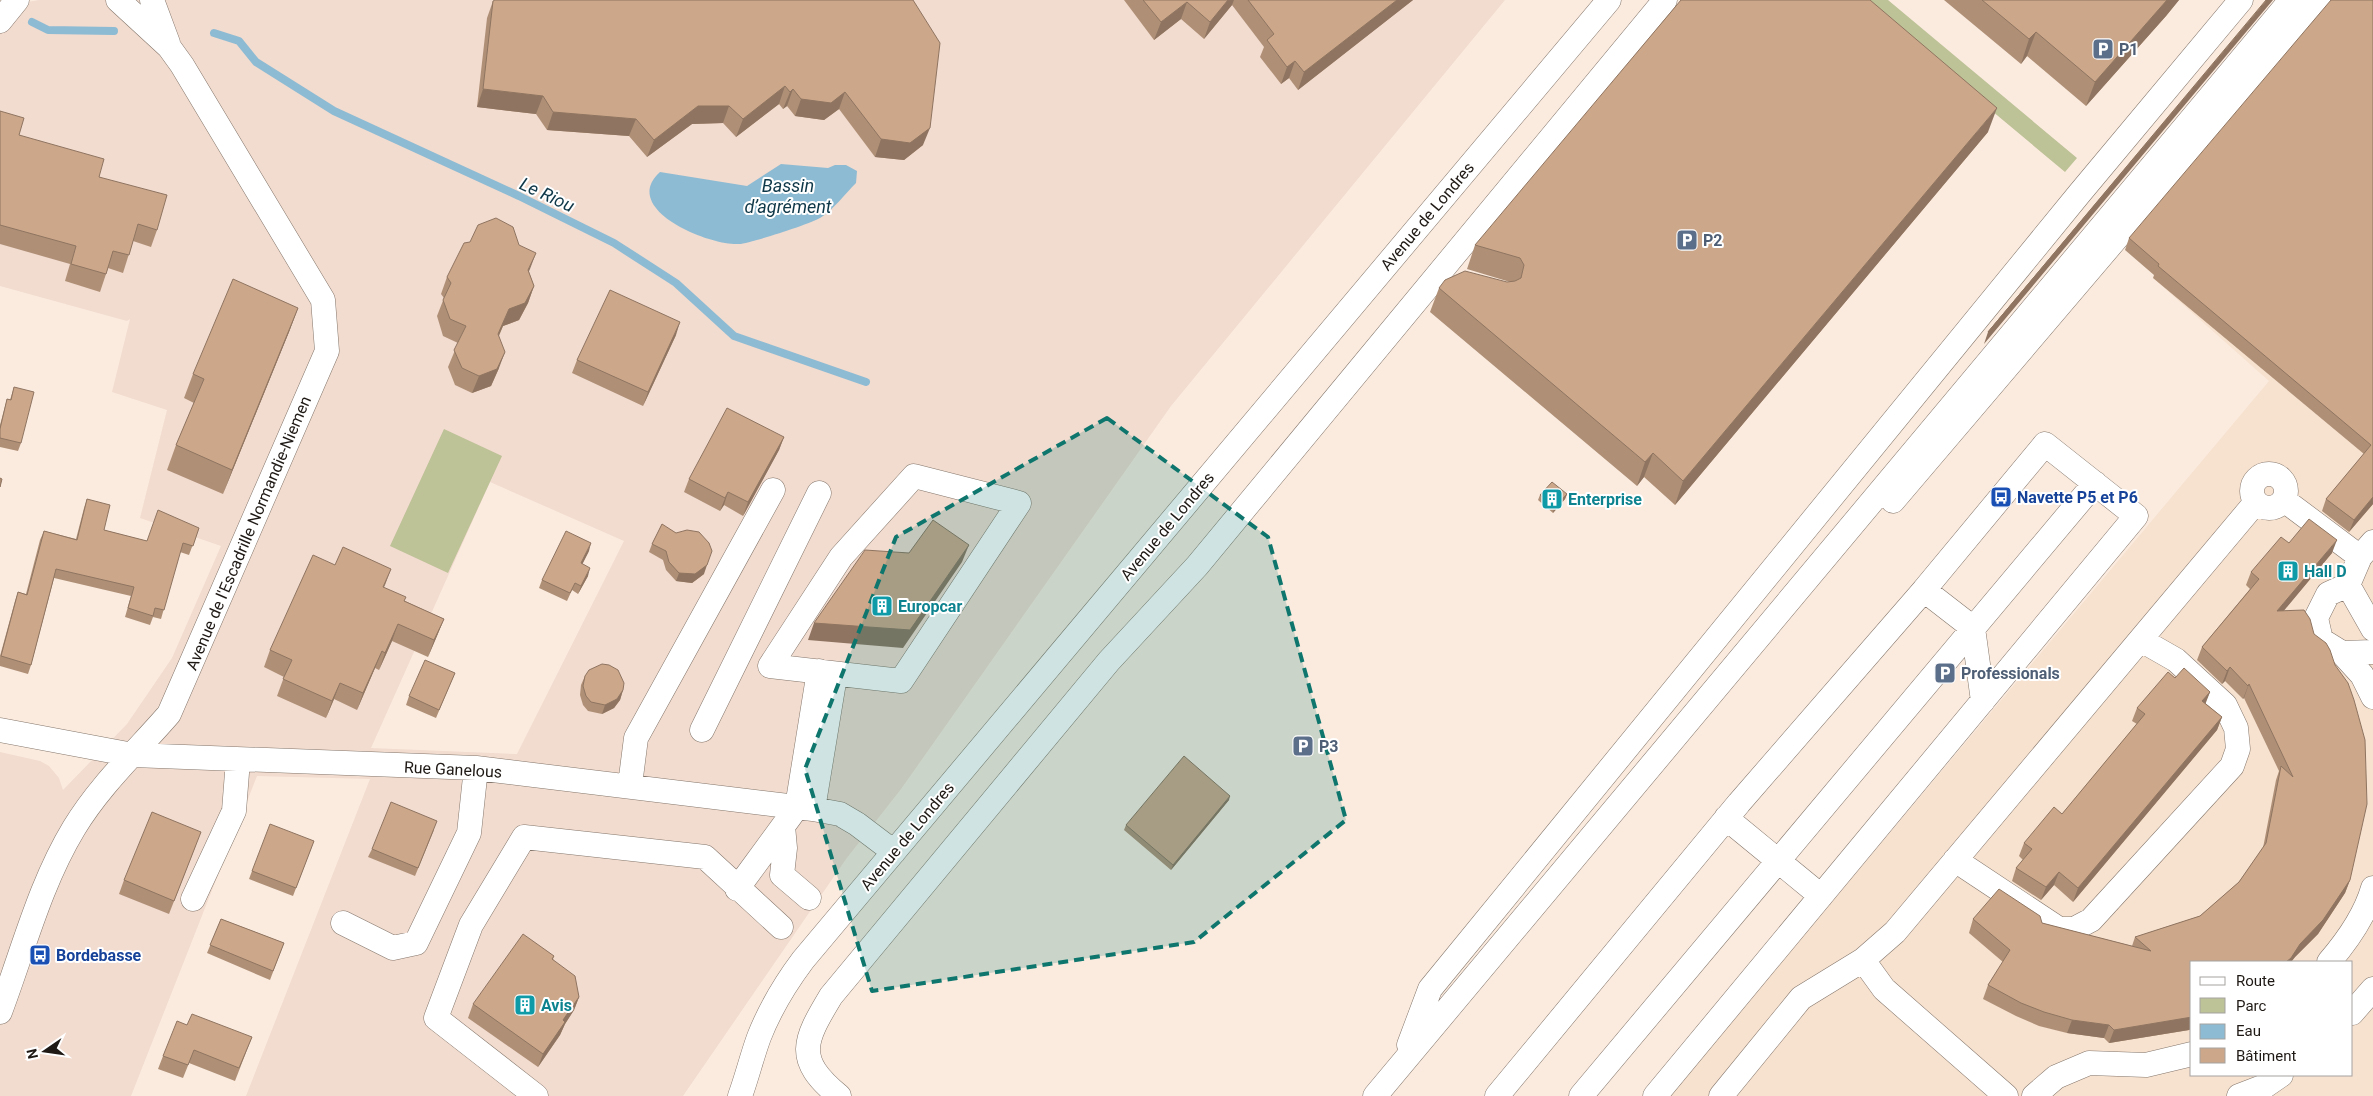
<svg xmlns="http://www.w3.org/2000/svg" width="2373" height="1096" font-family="Roboto,sans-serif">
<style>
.commercial{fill:#f2dbcf;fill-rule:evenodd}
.built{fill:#f7e1cf;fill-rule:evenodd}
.green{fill:#bdc297}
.water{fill:#8dbbd3}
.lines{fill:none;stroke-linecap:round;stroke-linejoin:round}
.stream{stroke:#8dbbd3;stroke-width:8}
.minor-casing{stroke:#84766b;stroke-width:25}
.minor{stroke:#fff;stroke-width:24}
.wall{fill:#af9077}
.shaded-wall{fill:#8f7561}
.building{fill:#cca78a;stroke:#8f7561}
.marked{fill:#0f766e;fill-opacity:0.2;stroke:#0f766e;stroke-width:4;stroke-dasharray:10 6;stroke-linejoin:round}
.labels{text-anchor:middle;stroke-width:4;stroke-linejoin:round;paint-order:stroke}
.service-label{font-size:16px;font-weight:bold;fill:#4e5e75;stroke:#fff;text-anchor:start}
.street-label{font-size:16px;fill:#1f1915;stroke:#fff}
.transit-label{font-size:16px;font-weight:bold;fill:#164399;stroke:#fff;text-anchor:start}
.culture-label{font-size:16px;font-weight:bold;fill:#0d838f;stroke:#fff;text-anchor:start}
.water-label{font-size:18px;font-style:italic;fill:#0e3748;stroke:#fff}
</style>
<rect width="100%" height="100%" fill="#fbebdf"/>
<path class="commercial" d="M39,0H1505L1171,406L901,789L846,859L683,1096H246L370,779L257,776L131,1096H0V752L40,761L49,766L59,778L63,790L127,724L172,658L221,546L140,518L167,410L112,392L130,319L127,321L0,286V7ZM490,482L624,541L517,754L371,748Z"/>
<path class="built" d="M2373,40V1096H1669L2269,381L2153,278ZM2192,962H2352V1075H2192Z"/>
<path class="green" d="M1859,0H1888L2077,158L2065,172Z
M444,429L502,456L448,573L390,546Z"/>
<path class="water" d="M781,164L828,168L835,165H846L857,171L856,183C845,194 833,210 820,218C810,224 751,243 739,244C709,246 619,209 660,172L747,186Z"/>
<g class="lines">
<path class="stream" d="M32,22L48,30L114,31
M214,33L239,41L256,62L334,111L519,196L614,243L676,283L734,336L866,382"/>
<g class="minor-casing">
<path id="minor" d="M152,0L168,43
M0,21L17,0
M2252 491a17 17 0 1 1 34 0a17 17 0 1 1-34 0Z
M914,476L1019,503L901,681L770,666L841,557Z
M2284,500L2360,557
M1893,501L2319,0
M2373,542L2360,557L2348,585L2328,594L2316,618L2321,640L2342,653L2373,652
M2348,585L2373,629
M1924,590L1973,628L1983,701
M2342,653L2362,675L2373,697
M0,730L133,755L476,768L813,809L840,814L857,824L894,852
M702,730L819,493
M630,785L636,738L773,490
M813,809L834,682
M1726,818L1821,896
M783,826L785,848L782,875L809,898
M1955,860L2059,929H2074L2091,920L2232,766L2238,749L2236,728L2225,705L2176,660L2141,640
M737,889L797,807L819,671
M193,899L234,811L238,760
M343,923L393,948L416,943L469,833L476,768
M1863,960L1884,989L2006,1096
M2329,962C2347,941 2365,916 2373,888
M0,1012C23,951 40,884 74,828C100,785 137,751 169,714L327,351L323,300L182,65L169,47L118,0
M2352,1013L2373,989
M1409,1045L1430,989L2079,194L2241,0
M536,1096L436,1018L471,925L524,837L705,857L781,927
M740,1096C747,1077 752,1056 759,1037C770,1009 785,984 803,960L1609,0
M839,1096C794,1059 804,1041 831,996L1109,661L1197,566L1665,0
M1375,1096L2291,0
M1497,1096L1739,803L1924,590L2045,444L2136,516L1655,1096
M1581,1096L2095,483
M1721,1096L1801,998L1863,960L1895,932L2256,502
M2034,1096L2056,1077L2089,1063L2146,1065L2192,1054
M2239,1096L2265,1086L2281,1075"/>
</g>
<use href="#minor" class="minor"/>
</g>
<path class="wall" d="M913,0L923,145L904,160L875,157L839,109L824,120L795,116L787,106L783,109L779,104L736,137L723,123L692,124L647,157L629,136L547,130L536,114L477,107L487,18L493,1Z
M1124,0H1413L1298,90L1289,78L1281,84L1260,57L1264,47L1232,5L1204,39L1181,19L1154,40Z
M1944,0H2179L2166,16L2086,106L2027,56L2021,64Z
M2373,0V504L2349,532L2322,511L2326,499L2364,454L2153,278L2154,275L2125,250L2129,238Z
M0,111L19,135L99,177L157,230L151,247L133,241L123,273L108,268L100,292L65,281L70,264L0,244Z
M1988,132L1675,505L1644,477L1637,486L1430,312L1439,288L1510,282L1467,269L1475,245Z
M529,272L534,286L528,303L519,320L503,326L499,336V368L491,386L472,393L455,385L448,367L458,343L443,336L437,316L444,298L441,294L447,277Z
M298,308L289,332L223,494L167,470L176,445L194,403L184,398L193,374Z
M676,335L643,406L572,373L577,360Z
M14,387L21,443L18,451L0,447V425L7,399L10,400Z
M784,437L779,450L743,516L724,505L720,511L684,492L689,479Z
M1567,494L1565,499L1553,513L1538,500L1540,495Z
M87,499L104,530L147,541L199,528L189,555L180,552L161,619L153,617L150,625L125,617L131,596L54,578L31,665L28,674L0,666V656L15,601L18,592L26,594L40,540L44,531L76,539L84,508Z
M662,524L704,574L692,583L676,581L666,570L663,560L649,552L652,544Z
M2289,543L2332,553L2283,611L2350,880L2345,893L2318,934L2295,957L2291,962H2192L2189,1030L2109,1043L2104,1038L2067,1033L2039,1026L2016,1016L1983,999L1988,985L2003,962L1969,933L1973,919L2042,923L2132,946L2135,937L2200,916L2239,882L2263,848L2276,780L2279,771L2244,698L2243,699L2225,681L2222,684L2197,660L2202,647L2250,589L2246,585L2251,572Z
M589,551L582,564L588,576L578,594L572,590L567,601L539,588L542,580Z
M384,588L405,601L444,619L428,657L392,641L379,670L375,668L357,710L334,699L326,718L277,696L284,677L264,667L270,650Z
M455,673L436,718L406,705L409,696Z
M585,676L623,690L620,700L614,708L602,714L588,711L583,705L580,695L581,685Z
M2175,678L2210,692L2205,703L2222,717L2217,730L2073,902L2054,885L2041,900L2012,881L2016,868L2023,860L2019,856L2024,843L2062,814L2137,724L2132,721L2137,708Z
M1229,800L1171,870L1124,830L1126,825Z
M434,830L415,876L368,857L372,849Z
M314,841L293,896L249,879L252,871Z
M196,845L169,914L119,894L124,880Z
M221,919L284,943L270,980L207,953Z
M554,956L553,959L579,997L574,1010L565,1024L560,1035L538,1067L468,1018L473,1004Z
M187,1025L252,1037L235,1081L189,1063L183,1078L158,1069L163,1056Z"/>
<path class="shaded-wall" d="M1228,0H1234L1232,5L1204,39L1210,22Z
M1397,0H1413L1298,90L1304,72Z
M2167,0H2179L2166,16L2086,106L2095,82Z
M2267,0H2273L1984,344L1988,332Z
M1187,2L1181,19L1154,40L1161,22Z
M2036,32L2027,56L2021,64L2029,39Z
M1295,61L1289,78L1281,84L1287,67Z
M785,86L779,104L736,137L743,119Z
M483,89L543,96L536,114L477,107Z
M793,89L787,106L783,109L790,92Z
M845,92L839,109L824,120L795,116L801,99Z
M698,106H729L723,123L692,124L647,157L654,140Z
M1997,108L1988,132L1675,505L1683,481Z
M553,112L636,119L629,136L547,130Z
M930,128L923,145L904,160L875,157L881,139Z
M536,253L530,269L522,286L528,270Z
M534,286L528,303L519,320L503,326L492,350L498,334L509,309Z
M298,308L289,332L223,494L232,470Z
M680,322L676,335L643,406L648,392Z
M505,352L499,368L491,386L472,393L479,376Z
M784,437L779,450L743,516L748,502Z
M1653,453L1644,477L1637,486L1645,462Z
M728,492L724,505L720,511L725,498Z
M1567,494L1565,499L1553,513L1554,508Z
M2373,497V504L2349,532L2354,520Z
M2337,540L2332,553L2272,625L2277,611Z
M591,543L589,551L579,571L581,563Z
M969,545L962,562L903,648L808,640L814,623Z
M707,565L704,574L692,583L676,581L679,573Z
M590,568L588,576L578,594L581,586Z
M391,569L385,585L376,604L383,587Z
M444,619L437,636L428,657L434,640Z
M398,624L392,641L379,670L385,653Z
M382,651L375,668L357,710L363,693Z
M2230,667L2225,681L2222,684L2227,671Z
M340,683L334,699L326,718L332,701Z
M2249,684L2244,698L2243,699L2248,686Z
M623,690L620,700L614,708L602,714L605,705Z
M2210,692L2205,705L2202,701Z
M2222,717L2217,730L2073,902L2078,888Z
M1230,796L1229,800L1171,870L1173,865Z
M2059,872L2054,885L2041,900L2046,887Z
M2350,880L2345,893L2318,934L2295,957L2291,962H2286Z
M579,997L574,1010L565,1024L560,1035L538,1067L543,1054L563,1020Z
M2192,1017V1029L2189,1030L2109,1043L2114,1030Z
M2072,1020L2109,1025L2104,1038L2067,1033Z"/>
<path class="building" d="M495,0H913L940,43L930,128L910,143L881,139L845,92L831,103L801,99L793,89L790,92L785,86L743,119L729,106H698L654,140L636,119L553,112L543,96L483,89L493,1Z
M1143,0H1228L1210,22L1187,2L1161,22Z
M1248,0H1397L1304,72L1295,61L1287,67L1267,40L1274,34Z
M1681,0H1870L1997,108L1683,481L1653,453L1645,462L1439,288L1445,280L1465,271L1507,282L1515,281L1521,278L1524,265L1520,258L1475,245Z
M1982,0H2167L2095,82L2036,32L2029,39Z
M2266,0H2267L1988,332Z
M2331,0H2373V497L2354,520L2326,499L2371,445L2158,266L2159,264L2129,238Z
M0,111L24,118L19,135L104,159L99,177L167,195L157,230L138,224L129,255L113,251L106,274L71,264L76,246L0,225Z
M496,218L513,227L519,245L536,253L528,270L534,286L525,303L509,309L498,334L505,352L497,369L479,376L462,368L454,350L466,326L450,319L443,300L451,283L447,277L464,243L470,242L478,225Z
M233,279L298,308L232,470L176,445L204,379L193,374Z
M610,290L680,322L648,392L577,360Z
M14,387L34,392L21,443L0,438V429L7,399L11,400Z
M727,408L784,437L748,502L728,492L725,498L689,479Z
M0,478L2,479L0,487Z
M1552,482L1567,494L1554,508L1540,495Z
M87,499L110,505L104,530L147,541L158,510L199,528L193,546L183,543L164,610L155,608L153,616L128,608L134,587L56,569L31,665L1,656L18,592L27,595L44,531L77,540Z
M2309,519L2337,540L2277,611L2304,610L2310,619L2314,634L2326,643L2330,650L2335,665L2348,683L2354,700L2365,740L2367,804L2350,880L2323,920L2300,944L2291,958L2286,962H2192V1017L2114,1030L2109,1025L2072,1020L2044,1012L2021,1003L1988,985L2010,950L1973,919L1999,889L2040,916L2042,923L2151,951L2135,937L2200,916L2239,882L2266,843L2281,766L2293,777L2249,684L2248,686L2230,667L2227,671L2202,647L2259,579L2251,572L2281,537L2289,543Z
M933,520L969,545L910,630L814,623L865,550L909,553Z
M662,524L676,533L687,530L699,532L709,543L712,551L707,565L695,574L679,573L669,562L666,551L652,544Z
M566,531L591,543L581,563L590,568L581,586L575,583L570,593L542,580Z
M343,547L391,569L383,587L406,597L404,601L444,619L434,640L398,624L385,653L382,651L363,693L340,683L332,701L283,679L292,660L270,650L313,555L335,565Z
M425,660L455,673L439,710L409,696Z
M602,664L609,665L618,670L624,683L623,690L617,699L605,705L591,702L586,696L583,686L585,676L589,670Z
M2184,668L2210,692L2202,701L2222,717L2078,888L2059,872L2046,887L2016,868L2032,849L2024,843L2054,807L2062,814L2145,714L2137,708L2168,672L2175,678Z
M1184,756L1230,796L1173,865L1126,825Z
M391,802L437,821L418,868L372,849Z
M152,812L201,832L174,901L124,880Z
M270,824L314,841L296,888L252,871Z
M221,919L284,943L273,971L210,945Z
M523,934L554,956L552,959L575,976L579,997L563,1020L565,1022L543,1054L473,1004Z
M192,1014L252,1037L239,1068L194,1050L188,1065L163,1056L177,1021L187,1025Z"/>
<path class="marked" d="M1107,418L1268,537L1346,820L1194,942L872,991L805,769L896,537Z"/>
<defs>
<g id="parking-square" transform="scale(1.125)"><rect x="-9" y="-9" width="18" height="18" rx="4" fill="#5c6f8a" stroke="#fff"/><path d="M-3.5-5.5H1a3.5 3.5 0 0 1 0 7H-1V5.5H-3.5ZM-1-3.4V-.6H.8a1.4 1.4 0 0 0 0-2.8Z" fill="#fff"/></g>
<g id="bus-square" transform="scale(1.125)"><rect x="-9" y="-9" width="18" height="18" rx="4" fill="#1a4fb4" stroke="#fff"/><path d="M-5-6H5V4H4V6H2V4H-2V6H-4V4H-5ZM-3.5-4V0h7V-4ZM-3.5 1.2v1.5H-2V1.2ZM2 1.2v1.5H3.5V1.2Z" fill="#fff"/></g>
<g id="building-square" transform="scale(1.125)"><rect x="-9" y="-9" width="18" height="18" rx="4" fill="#0f9aa8" stroke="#fff"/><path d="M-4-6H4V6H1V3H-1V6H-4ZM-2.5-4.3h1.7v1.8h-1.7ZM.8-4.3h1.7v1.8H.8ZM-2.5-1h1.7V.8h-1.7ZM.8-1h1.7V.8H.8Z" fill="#fff"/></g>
</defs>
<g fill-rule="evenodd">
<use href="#parking-square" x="2103" y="49"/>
<use href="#parking-square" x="1687" y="240"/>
<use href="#bus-square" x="2001" y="497"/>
<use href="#building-square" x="1552" y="499"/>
<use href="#building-square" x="2288" y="571"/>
<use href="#building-square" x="882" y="606"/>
<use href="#parking-square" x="1945" y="673"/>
<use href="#parking-square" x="1303" y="746"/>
<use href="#bus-square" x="40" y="955"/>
<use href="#building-square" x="525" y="1005"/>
</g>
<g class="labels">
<g class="service-label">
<text x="2119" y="55">P1</text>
<text x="1703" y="246">P2</text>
<text x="1961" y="679">Professionals</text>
<text x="1319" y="752">P3</text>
</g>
<g class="street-label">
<text transform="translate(1427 216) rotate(-50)" y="6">Avenue de Londres</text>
<text transform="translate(1167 526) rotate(-50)" y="6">Avenue de Londres</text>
<text transform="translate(248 533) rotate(-67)" y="6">Avenue de l'Escadrille Normandie-Niemen</text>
<text transform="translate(453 769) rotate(3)" y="6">Rue Ganelous</text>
<text transform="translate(907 836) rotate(-50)" y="6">Avenue de Londres</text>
</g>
<g class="transit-label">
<text x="2017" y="503">Navette P5 et P6</text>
<text x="56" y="961">Bordebasse</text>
</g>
<g class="culture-label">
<text x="1568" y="505">Enterprise</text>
<text x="2304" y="577">Hall D</text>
<text x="898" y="612">Europcar</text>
<text x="541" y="1011">Avis</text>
</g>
<g class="water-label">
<text x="788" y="192">Bassin<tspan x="788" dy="21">d’agrément</tspan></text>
<text transform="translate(547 195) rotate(25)" y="6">Le Riou</text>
</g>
</g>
<rect x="2190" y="961" width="162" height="115" fill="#ffffff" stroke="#a5a3a1"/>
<rect x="2200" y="977" width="25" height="8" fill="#ffffff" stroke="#a5a3a1"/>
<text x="2236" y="986" font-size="15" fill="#1f1915">Route</text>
<rect x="2200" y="998" width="25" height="15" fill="#bdc297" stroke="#a5a3a1"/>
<text x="2236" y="1011" font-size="15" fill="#1f1915">Parc</text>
<rect x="2200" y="1024" width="25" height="15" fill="#8dbbd3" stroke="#a5a3a1"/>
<text x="2236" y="1036" font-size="15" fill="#1f1915">Eau</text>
<rect x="2200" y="1048" width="25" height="15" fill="#cca78a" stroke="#a5a3a1"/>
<text x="2236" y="1061" font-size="15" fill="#1f1915">Bâtiment</text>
<g transform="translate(45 1051) rotate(257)" stroke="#ffffff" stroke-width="4" paint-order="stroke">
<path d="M0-4L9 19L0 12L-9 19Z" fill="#1f1915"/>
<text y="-8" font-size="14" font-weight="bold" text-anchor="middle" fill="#1f1915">N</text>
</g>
</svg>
